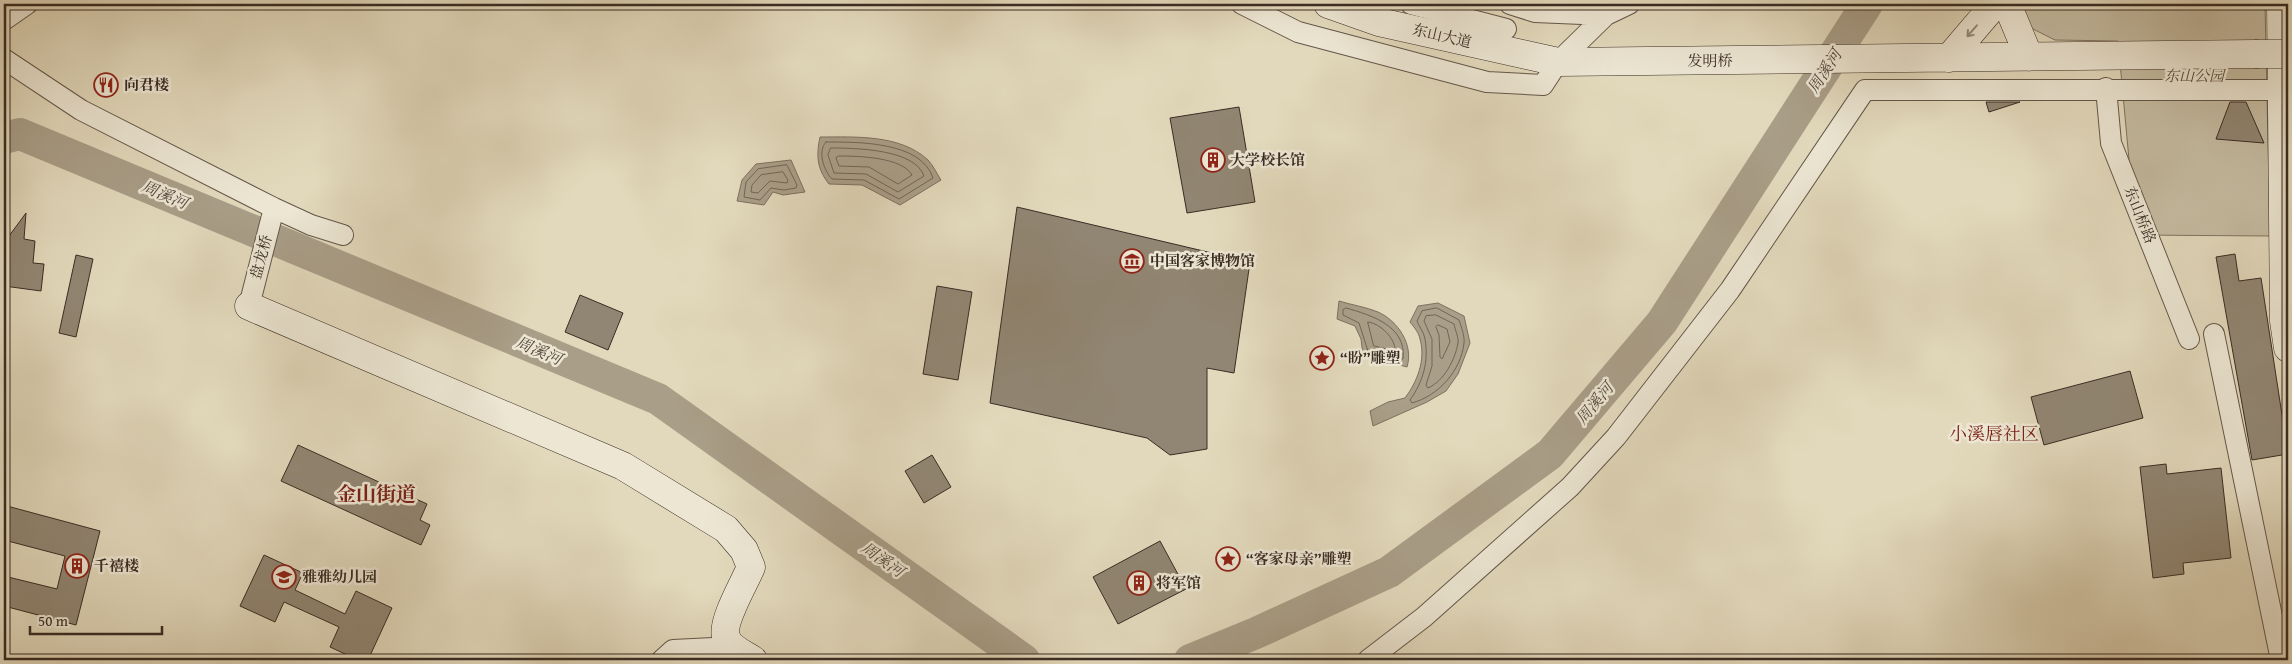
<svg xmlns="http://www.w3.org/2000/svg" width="2292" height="664" font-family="'Gentium Book Plus','Noto Serif SC',serif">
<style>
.green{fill:#c5bca2;stroke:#807463}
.water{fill:#a99e88;stroke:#7d7060}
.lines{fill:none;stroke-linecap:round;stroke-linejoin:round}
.shore{stroke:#726556;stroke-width:1}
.river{stroke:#a99e88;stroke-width:32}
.building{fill:#918673;stroke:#3a2c24}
.street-casing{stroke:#64574a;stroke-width:22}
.secondary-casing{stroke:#3a2c24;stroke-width:29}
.street{stroke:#ece6d3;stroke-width:20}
.secondary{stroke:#ece6d3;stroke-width:28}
.secondary-bridge-casing{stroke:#3a2c24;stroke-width:29;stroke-linecap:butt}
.secondary-bridge{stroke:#ece6d3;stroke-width:28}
.oneway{stroke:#93897c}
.labels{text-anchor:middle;stroke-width:5;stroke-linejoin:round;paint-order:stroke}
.street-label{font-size:15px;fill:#3a2c24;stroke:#ece6d3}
.park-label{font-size:15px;font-style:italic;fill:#56493d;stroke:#ece6d3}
.poi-label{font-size:15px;font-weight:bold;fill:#3a2c24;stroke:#ece6d3;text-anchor:start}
.water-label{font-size:16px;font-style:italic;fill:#56483d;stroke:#ece6d3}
.quarter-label{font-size:18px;fill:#7a1f14;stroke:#ece6d3}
.district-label{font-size:20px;font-weight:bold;fill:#7a1f14;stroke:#ece6d3}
</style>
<rect width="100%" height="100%" fill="#e2d9bc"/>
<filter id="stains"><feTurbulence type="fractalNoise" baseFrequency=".004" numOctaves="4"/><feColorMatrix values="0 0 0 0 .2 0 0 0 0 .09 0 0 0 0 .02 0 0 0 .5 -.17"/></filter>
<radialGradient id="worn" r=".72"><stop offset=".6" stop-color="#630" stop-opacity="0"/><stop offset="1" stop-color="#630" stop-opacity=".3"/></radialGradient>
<path class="green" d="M2016,4H2265L2270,236L2136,235L2118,41L2055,40L2023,24Z"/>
<path class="water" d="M820,137C855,137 900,134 928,160C933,165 937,174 941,180L900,205L862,185L829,184C817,169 816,156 820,137Z
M791,160L805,192L783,195L773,192L764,205L737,201L742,180L756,164Z
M1339,301C1352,305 1366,307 1378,312C1398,321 1414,345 1407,367L1363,355L1361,339L1355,326L1337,319Z
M1438,303L1464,316L1470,343L1458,374L1446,391L1427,402L1373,426L1370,411L1388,402L1405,398C1417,382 1426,360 1420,339C1419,333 1414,327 1410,322L1418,306Z"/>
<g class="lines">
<path class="shore" d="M826,142C857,142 921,141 933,178L899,199L864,180L832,179C824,171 817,151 826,142Z
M831,148C855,148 915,149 924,176L898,192L866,174L834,173L828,155Z
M839,156C858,156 902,157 912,175L898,184L869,167L839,166L836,158Z
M787,165L797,185L796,188L784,190L771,188L760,200L744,197L746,182L758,169Z
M783,172L788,180L787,183L770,181L758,193L751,192L752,185L761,175Z
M1346,308C1371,315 1407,326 1403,359L1368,351L1359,323L1343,315V310Z
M1437,308L1459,320C1461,326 1465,337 1464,343C1461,371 1438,396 1412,403L1410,400C1423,382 1429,361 1425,339C1424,332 1419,327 1417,321L1422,311Z
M1436,315L1454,324C1455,330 1459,338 1458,343C1455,360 1444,381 1428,388L1426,385L1432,366V339L1424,321L1426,316Z
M1368,322C1380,323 1396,339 1395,351L1374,346Z
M1438,325L1447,329L1450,342L1442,359L1440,357L1439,335L1436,327Z"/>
<path class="river" d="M4,138L20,134L658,399L1024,660
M1190,660L1256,633L1389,572L1550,454L1662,322L1867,4"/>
</g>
<path class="building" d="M1986,102H2020L1989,112Z
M2230,102H2246L2264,143L2216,139Z
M1239,107L1255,202L1187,213L1170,118Z
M1017,207L1250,262L1234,373L1207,368V449L1170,455L1147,438L990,403Z
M26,213L24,239L35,241L33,263L44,264L41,291L4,286L5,236H9Z
M2235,254L2239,281L2261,278L2288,454L2252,460L2216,257Z
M76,255L93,259L76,337L59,333Z
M937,286L972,292L958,380L923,374Z
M580,295L623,313L608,350L565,332Z
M2130,371L2143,418L2044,445L2031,397Z
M298,445L427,504L420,520L430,525L421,545L281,481Z
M932,455L951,487L924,503L905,471Z
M2166,464L2167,474L2221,468L2231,558L2183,563L2184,574L2153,578L2140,467Z
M7,506L100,531L76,625L4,606V576L57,589L65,556L4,540V518Z
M1160,541L1186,589L1118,624L1093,577Z
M264,555L303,573L295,590L345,614L356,591L392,608L368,660H358L330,647L339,627L284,602L275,622L240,606Z"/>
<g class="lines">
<g class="street-casing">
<path id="street" d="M1242,4L1298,32L1487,82L1543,85L1558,62L1606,15L1629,4
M1411,4L1506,29
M1510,4L1535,12L1606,15
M4,20L27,4
M4,59L81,110L274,208L311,225L343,235
M2106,88L2111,143L2189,339
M249,306L274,208
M2214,334L2281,660
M662,660L673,650L734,647
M1368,660L1424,617L1570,487L1616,437L1730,290L1865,90H2283"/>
</g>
<g class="secondary-casing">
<path id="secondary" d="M1328,4L1379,22L1558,62L2255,54
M2007,4L2029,57
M2281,4L2284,321L2288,348
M1949,58L1995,4
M249,306L623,466L726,529L744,550L751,567C745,582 721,622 726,637C729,648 744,654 753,660"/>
</g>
<use href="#street" class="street"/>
<use href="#secondary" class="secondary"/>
<g class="secondary-bridge-casing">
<path id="secondary-bridge" d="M2255,54H2288"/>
</g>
<use href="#secondary-bridge" class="secondary-bridge"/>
</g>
<defs><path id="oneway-shaft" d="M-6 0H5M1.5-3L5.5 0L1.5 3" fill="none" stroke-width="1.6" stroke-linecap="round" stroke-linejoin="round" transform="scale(1.25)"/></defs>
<use class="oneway" href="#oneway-shaft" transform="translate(1972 31) rotate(131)"/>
<defs>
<g id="restaurant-ring" transform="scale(1.25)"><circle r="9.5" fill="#ece6d3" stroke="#8f2418" stroke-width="1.5"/><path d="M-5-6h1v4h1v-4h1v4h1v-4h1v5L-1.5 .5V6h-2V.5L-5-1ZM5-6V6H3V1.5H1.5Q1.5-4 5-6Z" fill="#8f2418"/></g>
<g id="building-ring" transform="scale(1.25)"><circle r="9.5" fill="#ece6d3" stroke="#8f2418" stroke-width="1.5"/><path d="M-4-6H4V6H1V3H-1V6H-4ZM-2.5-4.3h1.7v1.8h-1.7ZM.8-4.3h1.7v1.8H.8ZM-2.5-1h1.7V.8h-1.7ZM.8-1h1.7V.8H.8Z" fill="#8f2418"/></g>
<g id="museum-ring" transform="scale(1.25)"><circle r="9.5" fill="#ece6d3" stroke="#8f2418" stroke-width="1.5"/><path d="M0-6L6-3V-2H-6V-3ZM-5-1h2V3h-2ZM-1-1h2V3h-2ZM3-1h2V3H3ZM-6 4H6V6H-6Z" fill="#8f2418"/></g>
<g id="sight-ring" transform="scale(1.25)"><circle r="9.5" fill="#ece6d3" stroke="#8f2418" stroke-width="1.5"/><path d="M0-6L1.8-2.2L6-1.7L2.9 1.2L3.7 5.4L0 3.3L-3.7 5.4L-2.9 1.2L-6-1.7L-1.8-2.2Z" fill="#8f2418"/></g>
<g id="school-ring" transform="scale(1.25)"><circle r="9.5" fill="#ece6d3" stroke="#8f2418" stroke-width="1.5"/><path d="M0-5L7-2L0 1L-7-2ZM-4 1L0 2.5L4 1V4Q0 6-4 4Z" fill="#8f2418"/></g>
</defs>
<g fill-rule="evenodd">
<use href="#restaurant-ring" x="106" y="85"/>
<use href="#building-ring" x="1213" y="160"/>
<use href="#museum-ring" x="1132" y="261"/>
<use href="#sight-ring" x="1322" y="358"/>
<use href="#sight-ring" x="1228" y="559"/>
<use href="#building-ring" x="77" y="566"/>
<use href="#school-ring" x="284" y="577"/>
<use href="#building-ring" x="1139" y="583"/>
</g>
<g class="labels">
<g class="street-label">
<text transform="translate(1442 36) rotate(13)" y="5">东山大道</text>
<text x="1710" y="66">发明桥</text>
<text transform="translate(2140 215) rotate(68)" y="5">东山桥路</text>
<text transform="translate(261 257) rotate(-75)" y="5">盘龙桥</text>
</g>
<g class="park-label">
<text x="2194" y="81">东山公园</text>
</g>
<g class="poi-label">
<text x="124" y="90">向君楼</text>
<text x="1230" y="165">大学校长馆</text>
<text x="1150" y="266">中国客家博物馆</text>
<text x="1340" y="363">“盼”雕塑</text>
<text x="1246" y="564">“客家母亲”雕塑</text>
<text x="94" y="571">千禧楼</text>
<text x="302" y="582">雅雅幼儿园</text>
<text x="1156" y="588">将军馆</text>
</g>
<g class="water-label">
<text transform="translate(1824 71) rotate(-57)" y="6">周溪河</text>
<text transform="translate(165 194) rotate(23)" y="6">周溪河</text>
<text transform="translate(539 350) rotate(23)" y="6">周溪河</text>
<text transform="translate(1594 403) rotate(-50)" y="6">周溪河</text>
<text transform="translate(883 559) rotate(35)" y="6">周溪河</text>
</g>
<g class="quarter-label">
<text x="1994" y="440">小溪唇社区</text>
</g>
<g class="district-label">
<text x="376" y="501">金山街道</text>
</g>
</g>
<rect width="2292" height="664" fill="none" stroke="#e2d9bc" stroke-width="20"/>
<rect x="5" y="5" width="2282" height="654" fill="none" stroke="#3a2c24" stroke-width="2.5"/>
<rect x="10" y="10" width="2272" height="644" fill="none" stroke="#3a2c24"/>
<path d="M30 626v8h132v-8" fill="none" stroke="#3a2c24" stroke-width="2.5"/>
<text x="38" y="626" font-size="15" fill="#3a2c24" stroke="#ece6d3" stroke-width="4" paint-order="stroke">50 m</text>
<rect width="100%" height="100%" filter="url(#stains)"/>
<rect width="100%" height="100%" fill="url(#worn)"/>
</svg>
